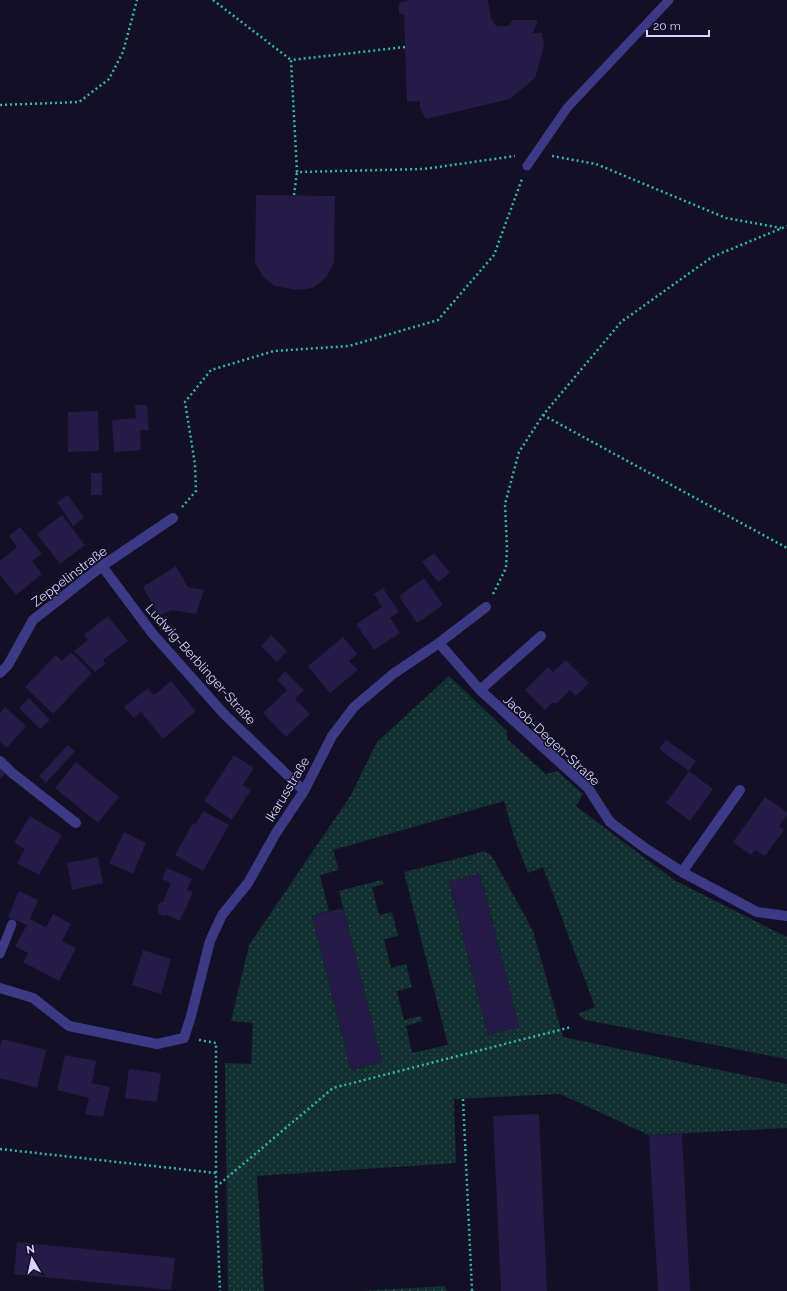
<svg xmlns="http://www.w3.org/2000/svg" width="787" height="1291" font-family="Raleway,sans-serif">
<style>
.grass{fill:url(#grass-dots);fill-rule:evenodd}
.building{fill:#241b47}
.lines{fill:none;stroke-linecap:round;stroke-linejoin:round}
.path{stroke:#2fb8b0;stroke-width:2.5;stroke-dasharray:2 3;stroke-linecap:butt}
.service{stroke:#3d3a85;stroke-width:9}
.minor{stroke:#3d3a85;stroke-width:10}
.labels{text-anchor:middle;stroke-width:3;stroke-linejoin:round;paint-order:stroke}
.street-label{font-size:13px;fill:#d9d4ff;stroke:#130f26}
</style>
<defs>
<pattern id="grass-dots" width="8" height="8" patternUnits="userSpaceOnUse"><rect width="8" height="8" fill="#12302f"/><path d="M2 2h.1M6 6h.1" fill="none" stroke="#344d4e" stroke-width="1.8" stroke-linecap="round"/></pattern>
</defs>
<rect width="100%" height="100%" fill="#130f26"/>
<path class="grass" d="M449,676L507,731V739L546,774L557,771L583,794L576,806L674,880L787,937V1059L586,1020L577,1014L595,1007L543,867L528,873L514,836L504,801L333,850L339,870L320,875L329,911L312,916L351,1070L382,1062L339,891L382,880L384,884L372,887L379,915L392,912L398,936L384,939L391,968L406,964L412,987L397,991L404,1020L421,1016L422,1021L406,1026L412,1053L448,1045L404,872L475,854L484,851L492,856L533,931L563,1037L787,1084V1128L649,1135L560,1094L454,1099L456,1163L257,1176L264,1291H228L225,1063L251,1064L253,1023L231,1021L249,945L351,795L377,742ZM480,874L519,1027L488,1035L449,882Z
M445,1286L446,1291H362Z"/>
<path class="building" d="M410,0H488L491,18L496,26H508L513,20H538L533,33H542L544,46L535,78L510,99L426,119L420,108V101L407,102L404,14H399V3Z
M256,195L335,196L334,263L326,278L313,288L297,290L275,286L263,277L255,262Z
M135,405H147L149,430H140L141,450L114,452L112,420L136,418Z
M98,411L99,451L68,452V412Z
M91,473H102V495H91Z
M68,495L84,518L73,526L57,502Z
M62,515L85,545L60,564L37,534Z
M20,527L42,554L32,561L42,574L16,595L0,575V561L17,547L9,536Z
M434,553L450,573L438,582L422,562Z
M176,566L188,587L204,590L196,614L172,610L159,616L143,587Z
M424,578L443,605L417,623L399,596Z
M383,588L399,612L390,618L400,633L374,650L356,624L382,607L374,594Z
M108,616L128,641L103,660L106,664L95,672L74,651L88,640L84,635Z
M271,635L287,651L277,662L261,646Z
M343,637L357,654L349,661L358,670L330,693L308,666Z
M71,652L92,673L53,714L25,687L56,655L62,661Z
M566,660L589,683L576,696L570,690L557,703H552L545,710L525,690L548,667L553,672Z
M285,671L304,690L295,699L310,714L286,737L263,713L287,690L277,680Z
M171,681L196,711L163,739L141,712L134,718L124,707L148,688L154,695Z
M29,698L50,720L40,729L19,708Z
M5,707L26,726L7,748L0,742V713Z
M666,740L696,761L689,771L659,749Z
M68,745L75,751L46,783L39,776Z
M234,755L254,768L243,785L251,790L232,820L204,801Z
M76,762L119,797L98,823L55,788Z
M0,768L6,773L0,779Z
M689,771L713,789L690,821L666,803Z
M765,797L787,812V815L779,826L784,830L765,856L755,850L751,855L733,842Z
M203,811L229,825L203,871L175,855L193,823L196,824Z
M30,816L62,835L39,875L17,863L25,849L14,843Z
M124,832L146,843L133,874L109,863Z
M98,857L103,883L72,890L67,863Z
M167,868L192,879L187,890L193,892L180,921L167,915L164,916L159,914L157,909L159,903L163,902L171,883L162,879Z
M480,874L519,1027L488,1035L449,881Z
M19,891L38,900L30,919L46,927L53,914L71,924L62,941L76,948L59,981L23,962L28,953L15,946L27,925L8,917Z
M343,908L382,1062L351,1070L312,916Z
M143,950L171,959L161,994L132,985Z
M2,1039L46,1050L37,1088L0,1078V1046Z
M65,1055L96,1061L92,1083L110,1087L103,1117L85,1114L89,1098L57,1090Z
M129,1069L161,1073L157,1102L125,1098Z
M539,1114L547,1291H501L493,1116Z
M682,1134L690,1291H658L649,1135Z
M17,1242L175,1258L171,1290L14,1274Z"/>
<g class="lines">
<path class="path" d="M213,0L291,60
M405,47L291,60L297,172L424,169L515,156
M0,105L79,102L109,79L123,52L137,0
M552,156L596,164L726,218L781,228
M294,195L297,172
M543,415L787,548
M182,507L196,491L195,464L185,402L211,370L274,351L349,346L438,320L494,255L522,179
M493,594L506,568L507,548L505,504L519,452L543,415L621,322L712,257L787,226
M199,1040L216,1043V1187L220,1291
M463,1099L472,1291
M0,1149L216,1173
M216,1187L333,1088L571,1027"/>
<path class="service" d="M527,166L567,108L669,0
M0,954L12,924"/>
<path class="minor" d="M102,566L152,633L224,714L304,791
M439,643L480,690L588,788L610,822L645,848L682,872L757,912L787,916
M0,673L8,665L33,620L102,566L173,518
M480,690L541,636
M0,761L11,772L76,823
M682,872L740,790
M0,988L33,998L69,1026L157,1044L184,1038L191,1016L210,941L222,915L248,883L276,833L304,791L332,736L354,707L393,674L439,643L486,607"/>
</g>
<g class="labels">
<g class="street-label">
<text transform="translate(69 576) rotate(-37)" y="5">Zeppelinstraße</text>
<text transform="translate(201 664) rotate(48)" y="5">Ludwig-Berblinger-Straße</text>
<text transform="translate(552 740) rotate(43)" y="5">Jacob-Degen-Straße</text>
<text transform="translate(287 789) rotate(-59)" y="5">Ikarusstraße</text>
</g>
</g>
<g transform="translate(32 1259) rotate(351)" stroke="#130f26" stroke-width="3" paint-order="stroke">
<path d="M0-3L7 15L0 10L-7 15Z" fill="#d9d4ff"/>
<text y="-6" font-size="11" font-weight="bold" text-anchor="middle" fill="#d9d4ff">N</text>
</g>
<path d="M647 30v6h62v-6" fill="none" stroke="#d9d4ff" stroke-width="2"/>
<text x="653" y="30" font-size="12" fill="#d9d4ff" stroke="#130f26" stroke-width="3" paint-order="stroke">20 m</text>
</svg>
